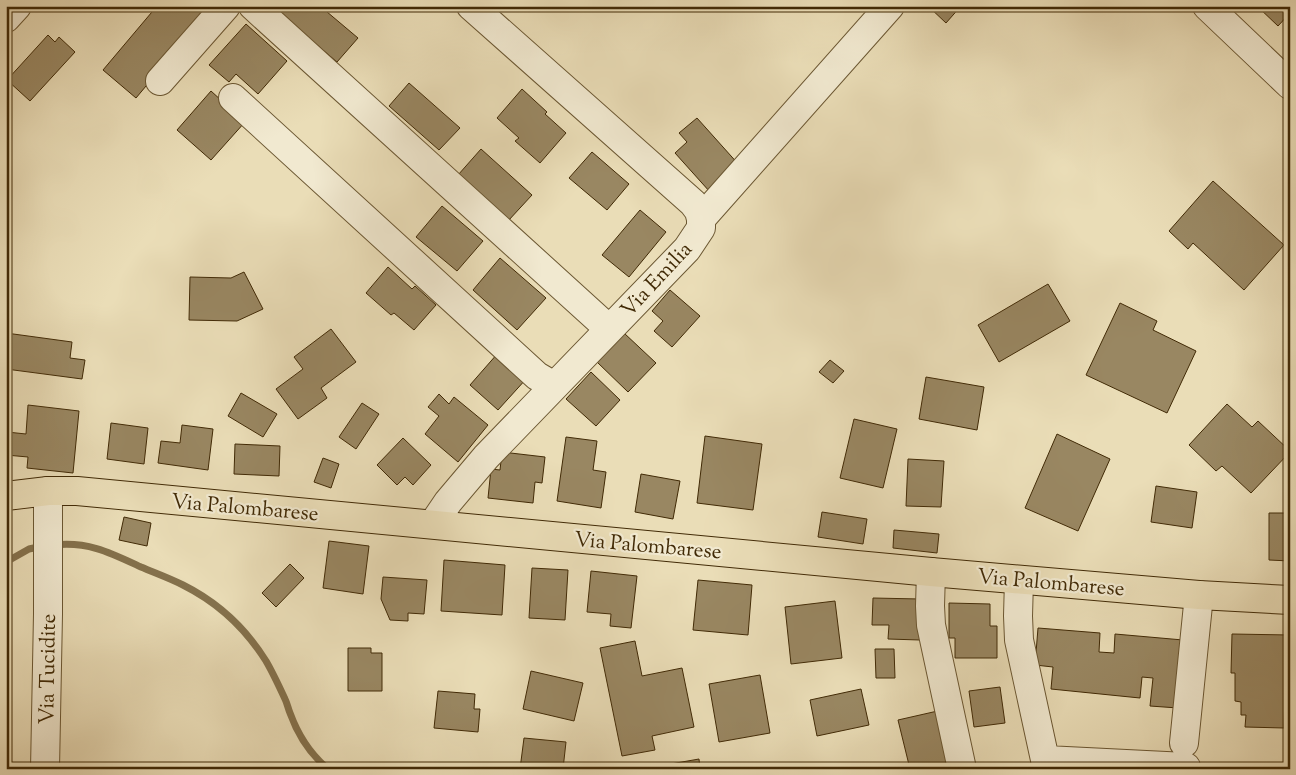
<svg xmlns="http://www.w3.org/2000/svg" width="1296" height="775" font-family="'Sorts Mill Goudy',serif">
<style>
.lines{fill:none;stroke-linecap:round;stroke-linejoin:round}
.stream{stroke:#84714c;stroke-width:7}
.building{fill:#998762;stroke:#412a06}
.minor-casing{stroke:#6b5732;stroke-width:30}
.major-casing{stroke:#412a06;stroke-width:30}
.minor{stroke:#f1e9d0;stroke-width:28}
.major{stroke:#eaddb7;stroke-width:28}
.labels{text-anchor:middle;stroke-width:4.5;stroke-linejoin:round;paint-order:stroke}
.street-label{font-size:21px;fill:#412a06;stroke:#f1e9d0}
</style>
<rect width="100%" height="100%" fill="#eaddb7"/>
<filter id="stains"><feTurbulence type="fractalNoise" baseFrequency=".004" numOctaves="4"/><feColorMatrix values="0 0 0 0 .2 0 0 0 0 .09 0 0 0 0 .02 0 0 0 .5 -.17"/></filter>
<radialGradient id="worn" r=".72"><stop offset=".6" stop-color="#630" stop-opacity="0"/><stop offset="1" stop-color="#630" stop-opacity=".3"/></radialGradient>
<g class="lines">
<path class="stream" d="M54,545C88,541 111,553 141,567C155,573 169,578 183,585C217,602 246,629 266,661C273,673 279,686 285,699C287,703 288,708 290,713C298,735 310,754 328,769
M6,562L29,549L43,546"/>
</g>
<path class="building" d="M157,6H213L136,98L103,70Z
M271,6H320L358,38L337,62Z
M928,6H961L946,23Z
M1257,6H1290V13L1278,26Z
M246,24L287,61L258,94L236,74L229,82L209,65Z
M48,35L55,42L59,37L75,52L30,101L7,80Z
M409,83L460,128L439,150L389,106Z
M522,89L547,112L545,114L566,133L540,163L515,141L519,138L497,118Z
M211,91L245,122L211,160L177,130Z
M697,118L740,166L710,192L675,153L687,142L679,133Z
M481,149L532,195L508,221L458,175Z
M592,152L629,184L607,210L569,178Z
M1213,181L1284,245L1244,290L1193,243L1188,249L1169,231Z
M442,206L483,241L457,271L416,237Z
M640,210L666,232L629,277L602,255Z
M500,258L546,298L517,330L473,290Z
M388,267L412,289L415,286L436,305L414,330L394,313L391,315L366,293Z
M244,272L263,309L237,321L189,320L190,277L231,278Z
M1048,284L1070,321L999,362L978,325Z
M670,290L700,316L672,347L654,331L663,321L652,311Z
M1120,303L1157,321L1153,330L1196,351L1167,413L1086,375Z
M331,329L356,362L321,388L327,398L298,419L276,389L303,369L294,357Z
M6,333L72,342L70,358L85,360L82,379L6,369Z
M624,333L656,363L628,392L597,362Z
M498,353L527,378L498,410L470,385Z
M830,360L844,371L833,383L819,372Z
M591,372L620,400L596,426L566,399Z
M926,377L984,387L977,430L919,419Z
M241,393L277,414L263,437L228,416Z
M439,394L449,404L454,397L488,425L458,462L425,434L439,416L428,407Z
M362,403L379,414L356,449L339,437Z
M1227,404L1252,427L1258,421L1290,451V452L1251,493L1222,466L1216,471L1189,445Z
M28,405L79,411L73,473L27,468L28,457L6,455V418L8,419L7,432L26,434Z
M854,419L897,429L883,488L840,478Z
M111,423L148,428L144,464L107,459Z
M182,425L213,429L208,470L158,463L161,441L180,443Z
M1057,434L1110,459L1078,531L1025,508Z
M705,436L762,444L753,510L697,503Z
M566,437L597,441L593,470L606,472L601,508L557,501Z
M403,438L431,465L413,485L405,477L397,485L377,465Z
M235,444L280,446L279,476L234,474Z
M502,452L545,457L542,483L535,482L533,503L488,498L491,469L500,470Z
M323,458L339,464L331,488L314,482Z
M908,459L944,461L941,507L906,506Z
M641,474L680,481L673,519L635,512Z
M1156,486L1197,492L1192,528L1151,522Z
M822,512L867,519L863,544L818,537Z
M1269,513H1290V561L1269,560Z
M124,517L151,523L147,546L119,540Z
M894,530L939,534L937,553L893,548Z
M329,541L369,546L363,594L323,588Z
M444,560L505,565L502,615L441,611Z
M290,564L304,578L276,607L262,593Z
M532,568L568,570L565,620L529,618Z
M591,571L637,576L631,628L610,626L611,614L587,612Z
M383,577L427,580L424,614L408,613V621L390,620L381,599Z
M698,580L752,585L748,635L693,630Z
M873,598L920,599V640L888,639L889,625H872Z
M835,601L842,658L791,664L785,607Z
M949,603L990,604V626H997V658H955V638H949Z
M1038,628L1100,633L1099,652L1114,653L1115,634L1183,640L1178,708L1150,706L1153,678L1142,677L1140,698L1051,689L1053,667L1035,665Z
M1232,634L1290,635V695H1285L1284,728L1245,727L1246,715H1241V702L1235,701V673H1231Z
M635,641L642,676L682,668L694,727L652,736L655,750L622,756L600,648Z
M348,648H371V653H382V691H348Z
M875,649H894L895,678H876Z
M531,671L583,683L574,721L523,709Z
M760,675L770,733L719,742L709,684Z
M1000,687L1005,723L974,727L969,691Z
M861,689L869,725L817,736L810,700Z
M438,691L475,694L474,709H480L478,732L434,728Z
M942,710L956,769H910L898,720Z
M524,738L566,742L563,769H520Z
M699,759L700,769H642Z"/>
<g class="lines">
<g class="minor-casing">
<path id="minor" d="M253,6L609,329
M1207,6L1290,85
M6,18L17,6
M160,81L226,6
M233,98L537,376L549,383L556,384
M701,219L890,6
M433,524L448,502L486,457L687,249L701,228V219L699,211L693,203L471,6
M931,572L930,606L931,625L962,769
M1019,580L1018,616L1019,640L1047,769
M1184,743L1199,595
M1046,760L1186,767
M45,769L48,614V491"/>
</g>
<g class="major-casing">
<path id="major" d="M6,496L48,491H77L931,572L1199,595L1290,600"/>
</g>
<use href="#minor" class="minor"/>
<use href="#major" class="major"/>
</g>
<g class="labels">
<g class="street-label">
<text transform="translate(656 279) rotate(-47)" y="7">Via Emilia</text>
<text transform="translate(245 507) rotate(5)" y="7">Via Palombarese</text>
<text transform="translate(648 545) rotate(5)" y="7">Via Palombarese</text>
<text transform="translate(1051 582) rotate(5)" y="7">Via Palombarese</text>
<text transform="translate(47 669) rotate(-89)" y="7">Via Tucidite</text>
</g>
</g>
<rect width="1296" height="775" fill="none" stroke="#eaddb7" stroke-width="25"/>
<rect x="8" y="8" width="1281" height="760" fill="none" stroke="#412a06" stroke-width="2.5"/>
<rect x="12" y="12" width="1271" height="750" fill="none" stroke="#412a06"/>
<rect width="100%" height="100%" filter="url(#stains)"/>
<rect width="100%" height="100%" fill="url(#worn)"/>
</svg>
